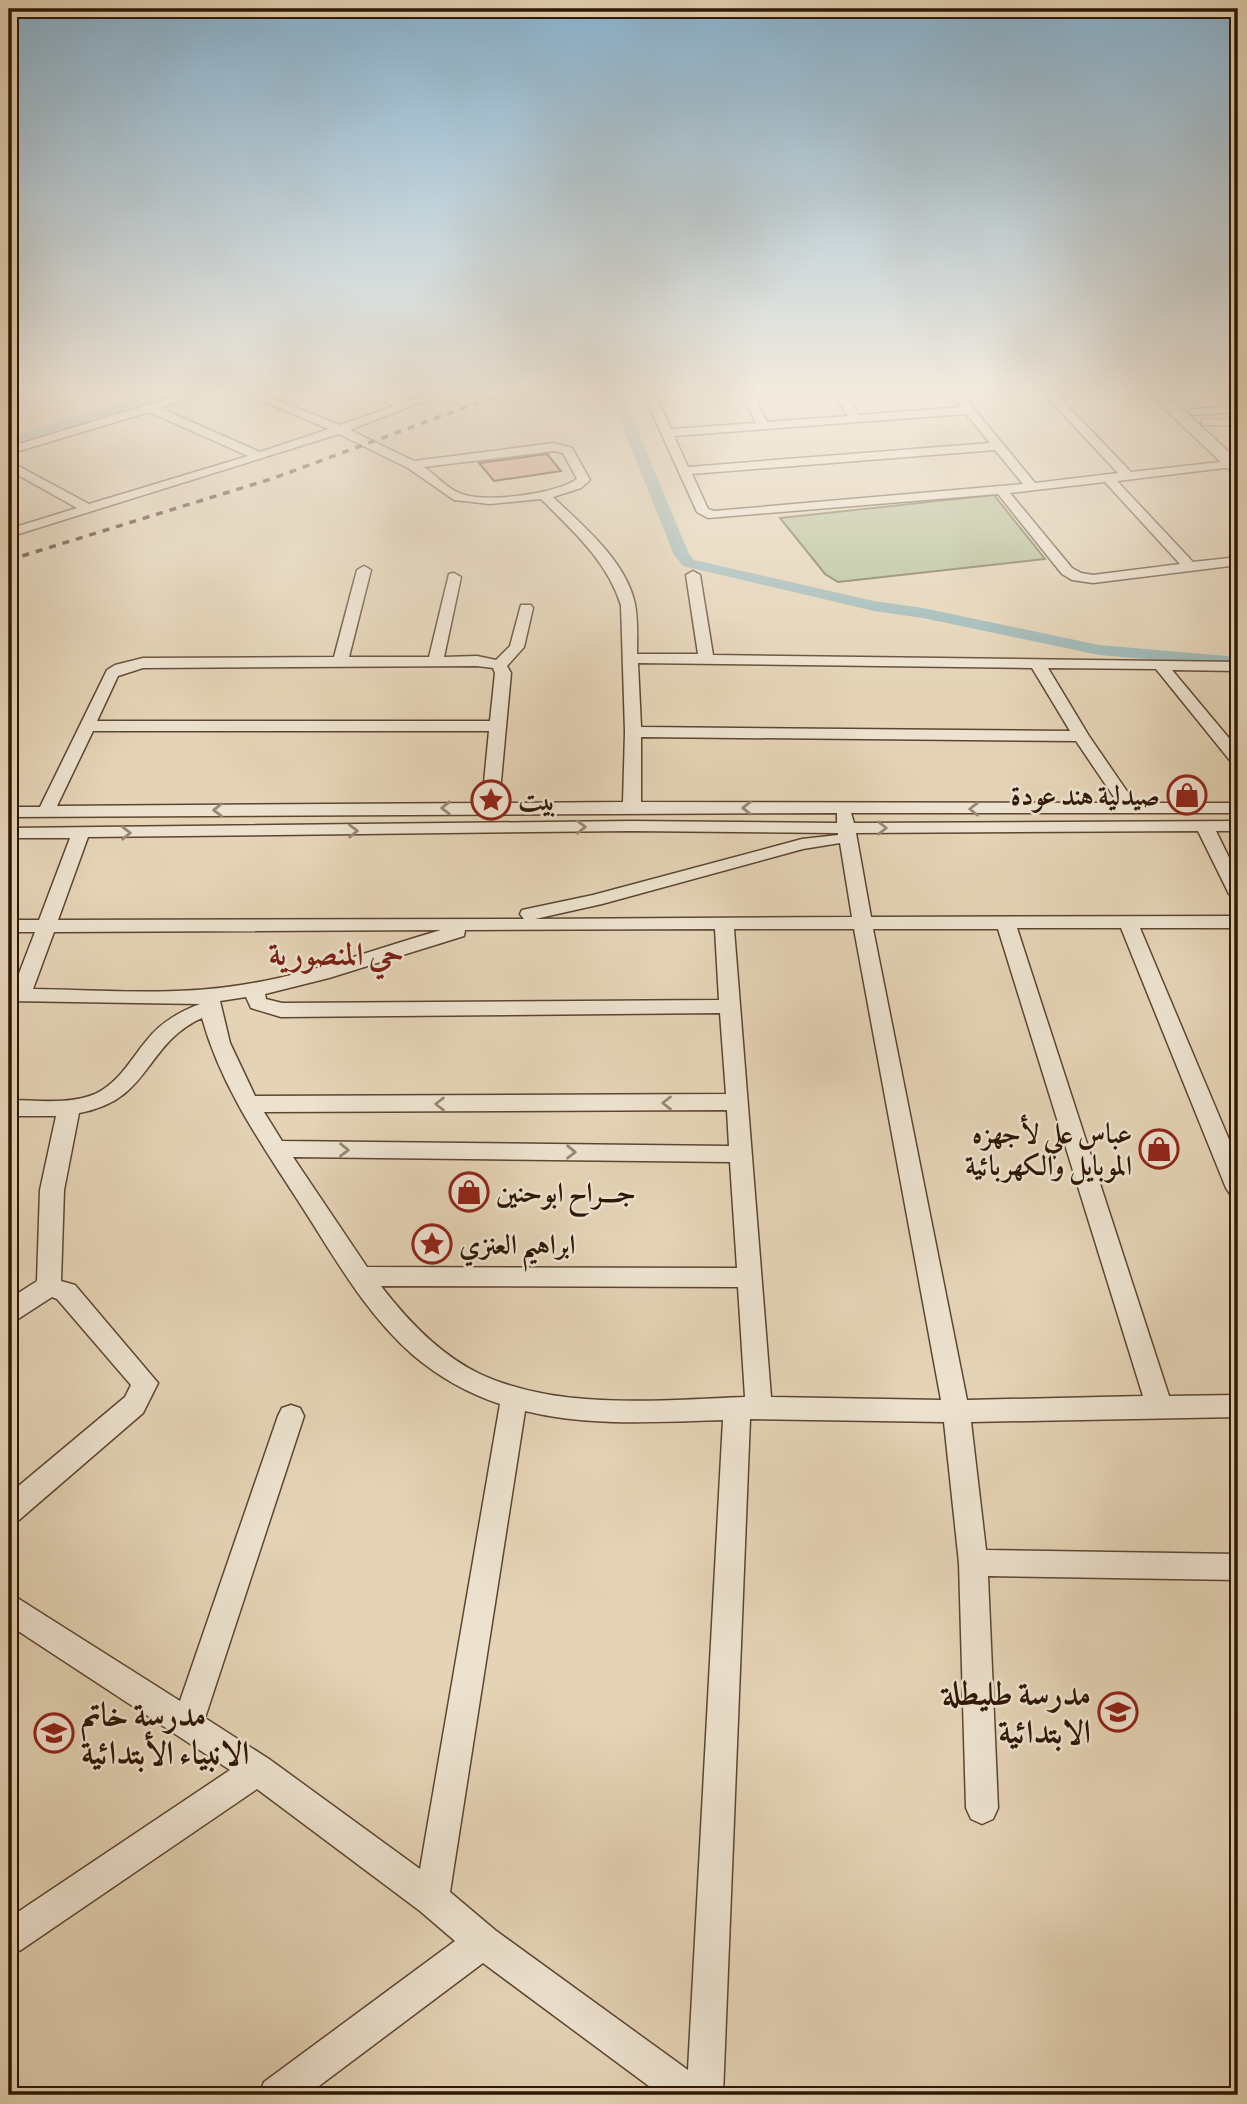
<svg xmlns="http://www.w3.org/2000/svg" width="1247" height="2104" font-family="'Libre Bodoni',Amiri,serif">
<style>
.green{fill:#afbe92;stroke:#6e6a4a;stroke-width:2}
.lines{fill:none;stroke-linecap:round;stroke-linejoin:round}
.canal{fill:#98b6b6;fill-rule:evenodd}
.building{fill:#d5a083;stroke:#2e1703;stroke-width:2}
.lane-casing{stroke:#5c4630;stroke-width:8}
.street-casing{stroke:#5c4630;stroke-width:3}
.secondary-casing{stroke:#2e1703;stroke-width:2}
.lane{stroke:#ede2cf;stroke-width:6}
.street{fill:#ede2cf;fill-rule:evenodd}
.secondary{fill:#ede2cf;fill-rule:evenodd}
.rail{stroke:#2e1703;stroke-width:3.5;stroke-dasharray:7 7;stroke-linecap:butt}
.oneway{stroke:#978773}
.labels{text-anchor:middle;stroke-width:5;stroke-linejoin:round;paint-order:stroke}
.poi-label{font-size:28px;font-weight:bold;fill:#2e1703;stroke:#ede2cf;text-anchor:start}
.quarter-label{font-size:32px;font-weight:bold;fill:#7a1f14;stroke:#ede2cf}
.near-poi-label{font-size:33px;font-weight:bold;fill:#2e1703;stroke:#ede2cf;text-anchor:end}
</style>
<rect width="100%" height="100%" fill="#e4d3b5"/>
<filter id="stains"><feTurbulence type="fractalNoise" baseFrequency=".00286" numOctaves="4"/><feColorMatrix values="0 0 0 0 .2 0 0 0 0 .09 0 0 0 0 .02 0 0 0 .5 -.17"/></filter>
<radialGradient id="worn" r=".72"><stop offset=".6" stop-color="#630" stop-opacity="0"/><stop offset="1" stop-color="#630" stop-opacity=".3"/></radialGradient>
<path class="green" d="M994,495L1045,559L838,582L825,574L780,518Z"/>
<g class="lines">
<path class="canal" d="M156,393H177L9,445V437Z
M609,393H622L689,554L694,560L874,601L923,608L1099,645L1238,657V667L1099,655L923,618L874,611L683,566L674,555Z"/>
</g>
<path class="building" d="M547,454L561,471L494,481L479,463Z"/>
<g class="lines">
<g class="lane-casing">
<path id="lane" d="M1204,422L1238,423"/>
</g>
<g class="street-casing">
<path id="street" d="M186,393H204L160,408L260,452L329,429L243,393H259L340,425L394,406L368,393H384L405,402L428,393H444L350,430L414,461L554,443L572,448L590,480L581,488L553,497C583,526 626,561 635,604C638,620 637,638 637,654H698L686,575L693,571L700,575L713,655L1238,662V671L1172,670L1238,749V764L1232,763L1156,669L1048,668L1089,736L1135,803H1238V813H851L854,823L1238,821V831H1216L1238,876V900L1229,894L1198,831L856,833L871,917L1238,916V928H1140L1238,1161V1196L1230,1194L1226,1188L1121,928H1017L1169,1396L1238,1395V1417L971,1422L986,1550L1238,1554V1580L988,1576L998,1808L993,1819L982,1824L971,1819L966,1808L959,1563L944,1422L750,1419L723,2095H661L483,1963L307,2095H259L264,2082L455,1941L420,1911L257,1789L21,1950L9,1955V1918L230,1770L9,1625V1595L19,1599L180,1701L278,1416L282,1408L291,1405L300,1408L304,1416L205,1718L269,1759L420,1869L500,1404C467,1393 439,1377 413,1355C367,1315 336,1260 304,1210C265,1149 222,1090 202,1018C143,1045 152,1100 79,1113L64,1190L61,1281L75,1285L158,1383L143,1413L19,1520L9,1523V1494L125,1397L131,1385L57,1299L52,1297L18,1319L9,1322V1299L37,1281L40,1190L56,1116H9V1100C36,1100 69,1105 95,1094C120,1082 130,1060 147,1040C161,1022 179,1012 200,1004L9,1001V989H13L35,932H9V920H39L70,838H9V828L630,821L837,823V813L9,817V807H40L107,670L115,665L143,658L334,657L357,570L364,566L371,570L349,657H429L449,574L454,573L461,577L444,657L477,656L496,660L510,646L521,605H531L533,608L524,647L507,666L511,673L499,803L623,802L625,732L621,605C607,561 573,531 541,499L490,504L454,500L408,468L339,434L9,537V529L77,508L9,470V461L89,504L248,456L149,412L9,454V447ZM554,451L563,453L577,479C556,494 490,502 465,495C449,491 437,476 424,467ZM638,663L1032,668L1070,731L641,727ZM477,666L493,668L495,673L490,721H97L118,676L143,668ZM93,731H489L482,803L57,806ZM641,737L1076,741L1118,803L641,802ZM630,831L838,833V835L802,839L593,895L522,910L520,914L524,919L58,920L88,837ZM840,843L852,917L535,919L602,904L803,849ZM715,929L719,1000L282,1003L266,999L265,994L329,978L464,936L465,930ZM734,929H854L941,1400L771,1397ZM873,929H998L1143,1396L967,1400ZM441,930C374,949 309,975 241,985C173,996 102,990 33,989L54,932ZM246,997L251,1008L281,1017L720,1013L726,1094L255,1096L230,1043L220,1001ZM727,1110L729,1146L282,1141L264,1112ZM293,1157L730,1162L737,1268L367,1267ZM381,1286L738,1287L745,1397C660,1400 560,1411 480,1374C440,1355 407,1320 381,1286ZM525,1411C589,1427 658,1422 723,1420L688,2070L495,1930L450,1892Z
M643,393H654L671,429L756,423L741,393H752L767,422L848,416L834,393H845L859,415L961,407L950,393H961L1035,483L1118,473L1043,393H1055L1131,472L1237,460L1238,464L1233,467L1117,481L1193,562L1238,557V565L1093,583L1072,580L1062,574L998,494L708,518L697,512ZM966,414L990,443L688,467L674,436ZM995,450L1023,484L714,511L708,509L692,474ZM1105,482L1180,564L1093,575L1081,573L1072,568L1010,493Z
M1238,406V412L1193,415L1187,412L1193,409Z"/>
</g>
<g class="secondary-casing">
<path id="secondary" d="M1148,393H1165L1238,460V474L1232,473Z"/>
</g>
<use href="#lane" class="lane"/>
<use href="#street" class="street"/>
<use href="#secondary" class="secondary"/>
<path class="rail" d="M9,560L274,478L504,393"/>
</g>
<defs><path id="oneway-chevron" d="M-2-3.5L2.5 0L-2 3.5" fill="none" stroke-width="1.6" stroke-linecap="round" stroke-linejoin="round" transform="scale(1.75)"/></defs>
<g class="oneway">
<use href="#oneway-chevron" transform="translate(446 808) rotate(179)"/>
<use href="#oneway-chevron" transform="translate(747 808) rotate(-179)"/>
<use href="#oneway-chevron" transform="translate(974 809) rotate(180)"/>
<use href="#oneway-chevron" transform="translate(218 810) rotate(179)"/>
<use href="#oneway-chevron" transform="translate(581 827) rotate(-1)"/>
<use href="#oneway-chevron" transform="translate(882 828)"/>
<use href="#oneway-chevron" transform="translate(353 831) rotate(-1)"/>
<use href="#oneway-chevron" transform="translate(126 833) rotate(-1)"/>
<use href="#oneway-chevron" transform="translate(667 1103) rotate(180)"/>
<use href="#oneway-chevron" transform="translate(440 1104) rotate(180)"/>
<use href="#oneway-chevron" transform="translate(344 1150) rotate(1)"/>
<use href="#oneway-chevron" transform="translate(571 1152) rotate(1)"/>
</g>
<linearGradient id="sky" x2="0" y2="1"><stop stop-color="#88b5d4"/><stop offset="0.57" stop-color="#f3ebde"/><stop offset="1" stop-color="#f3ebde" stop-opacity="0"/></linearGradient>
<rect width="1247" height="688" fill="url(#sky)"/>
<defs>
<g id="shop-ring" transform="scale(2.0125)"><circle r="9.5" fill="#ede2cf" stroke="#8f2418" stroke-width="1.5"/><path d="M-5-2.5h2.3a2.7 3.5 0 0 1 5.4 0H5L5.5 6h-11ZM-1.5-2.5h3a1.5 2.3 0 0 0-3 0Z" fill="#8f2418"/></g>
<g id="sight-ring" transform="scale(2.0125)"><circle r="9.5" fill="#ede2cf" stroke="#8f2418" stroke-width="1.5"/><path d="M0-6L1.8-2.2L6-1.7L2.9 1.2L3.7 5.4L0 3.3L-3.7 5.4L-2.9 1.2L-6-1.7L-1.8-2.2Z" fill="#8f2418"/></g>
<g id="school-ring" transform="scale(2.0125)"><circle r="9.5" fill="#ede2cf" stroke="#8f2418" stroke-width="1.5"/><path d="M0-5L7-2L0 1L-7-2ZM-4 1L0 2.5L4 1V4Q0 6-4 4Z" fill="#8f2418"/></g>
</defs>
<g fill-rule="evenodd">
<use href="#shop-ring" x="1187" y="795"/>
<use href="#sight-ring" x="491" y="800"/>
<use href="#shop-ring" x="1159" y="1149"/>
<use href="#shop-ring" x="469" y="1192"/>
<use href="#sight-ring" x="432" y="1244"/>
<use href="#school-ring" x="1118" y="1712"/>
<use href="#school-ring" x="54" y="1733"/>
</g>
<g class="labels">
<g class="poi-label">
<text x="1160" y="805" text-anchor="end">صيدلية هند عودة</text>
<text x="518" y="810">بيت</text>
<text x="1132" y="1143" text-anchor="end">عباس علي لأجهزه<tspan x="1132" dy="32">الموبايل والكهربائية</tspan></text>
<text x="496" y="1202">جـــراح ابوحنين</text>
<text x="459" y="1254">ابراهيم العنزي</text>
</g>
<g class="quarter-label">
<text x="336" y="965">حي المنصورية</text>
</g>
<g class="near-poi-label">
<text x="1091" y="1705">مدرسة طليطلة<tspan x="1091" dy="38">الابتدائية</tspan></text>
<text x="81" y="1726" text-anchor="start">مدرسة خاتم<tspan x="81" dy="38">الانبياء الأبتدائية</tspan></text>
</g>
</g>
<rect width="1247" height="2104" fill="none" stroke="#e4d3b5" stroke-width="35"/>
<rect x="10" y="10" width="1226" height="2083" fill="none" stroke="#2e1703" stroke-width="3.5"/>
<rect x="18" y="18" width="1212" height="2069" fill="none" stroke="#2e1703" stroke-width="2"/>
<rect width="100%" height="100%" filter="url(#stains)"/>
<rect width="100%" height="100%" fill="url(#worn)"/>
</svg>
